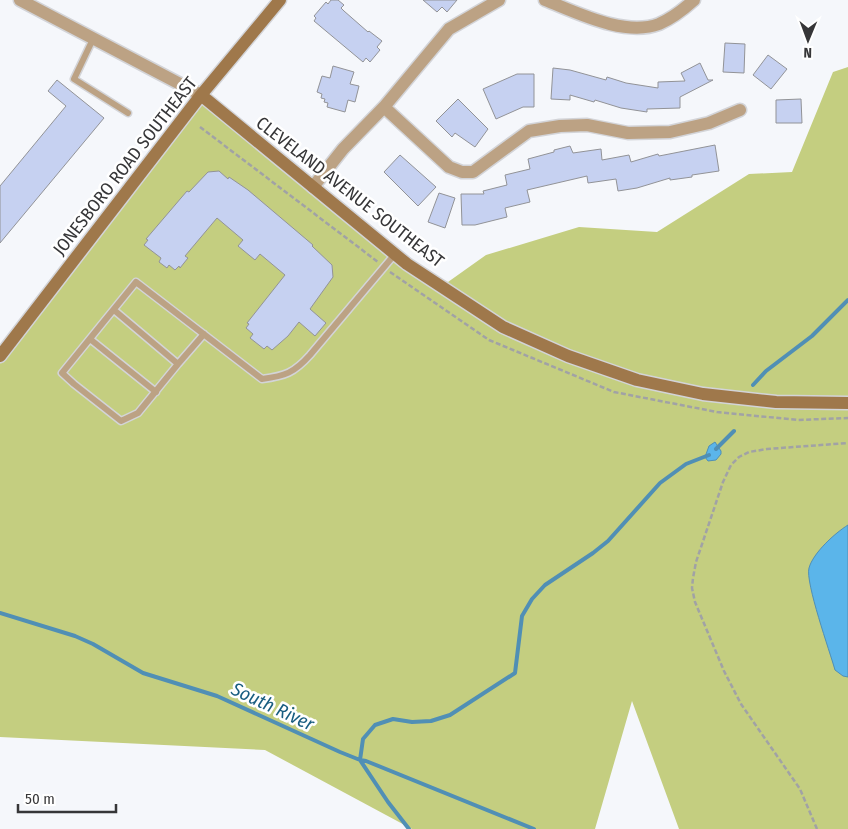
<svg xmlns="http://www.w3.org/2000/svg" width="848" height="829" font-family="'Fira Sans Condensed',sans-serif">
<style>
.green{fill:#c4ce80}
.water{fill:#5bb5ea;stroke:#508fb5}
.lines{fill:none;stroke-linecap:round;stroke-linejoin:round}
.stream{stroke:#508fb5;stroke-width:4}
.building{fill:#c6d1f1;stroke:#929397}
.service-casing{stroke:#d3d4d8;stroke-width:9}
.minor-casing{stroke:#d3d4d8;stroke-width:15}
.secondary-casing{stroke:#d3d4d8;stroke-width:15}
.path{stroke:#a1a2a5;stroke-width:2.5;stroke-dasharray:5 2.5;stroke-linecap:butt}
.service{stroke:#bca284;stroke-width:6}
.minor{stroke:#bca284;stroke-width:12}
.secondary{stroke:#9f784b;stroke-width:12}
.labels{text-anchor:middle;stroke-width:5;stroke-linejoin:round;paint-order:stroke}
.street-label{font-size:18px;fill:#363638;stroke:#fff}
.water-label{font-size:19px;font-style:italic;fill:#195d80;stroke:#fff}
</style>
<rect width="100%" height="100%" fill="#f5f7fb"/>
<path class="green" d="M848,67V829H679L632,701L595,829H412L265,750L0,737V351L196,99L399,261L448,282L486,255L579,227L657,232L749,174L792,172L833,72Z"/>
<path class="water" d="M715,442L721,451V454L716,460L708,461L705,457L709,446Z
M848,525V677L843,676L835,670C830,652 805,582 809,568C813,553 835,533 848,525Z"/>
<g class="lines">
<path class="stream" d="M753,385L766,371L812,336L848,300
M716,449L734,431
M0,613L75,636L93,644L143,673L217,696L340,752L360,760L366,761L534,829
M409,829L388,802L360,760L363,739L375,725L393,719L412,722L431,721L450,715L515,673L522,616L532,599L545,585L593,553L608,541L660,483L686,464L709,455"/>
</g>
<path class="building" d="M331,0H338L344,5L341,8L344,11L368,32L369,31L382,41L377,47L380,50L370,62L366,58L363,62L314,21L316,18L314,16L326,2L328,4Z
M423,0H457L447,12L442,7L437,12Z
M725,43L745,44L744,73L723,72Z
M768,55L787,69L771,89L753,75Z
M700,63L708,80H713L680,97V108L647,109V112L621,108L595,100L594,102L570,95V100L551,99L553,68L570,70L606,80L607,77L626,83L658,88V82L685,81L681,73Z
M333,66L354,72L350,84L359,86L355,102L348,100L345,112L327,107L328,103L324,102L325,99L321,98L322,94L317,92L322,76L330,78Z
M517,74H534V107H523L496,119L483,89Z
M57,80L104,118L0,243V186L66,106L48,91Z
M458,99L488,129L475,147L455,133L452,137L436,121Z
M801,99L802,123H776V100Z
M715,145L719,171L692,175V177L670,180V178L637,188L618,191L616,179L588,183L587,176L527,190L530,202L505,208L507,217L475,225H462L461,194H484L483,191L507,185L505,175L530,169L528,159L554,152V150L570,146L573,153L601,149L602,160L629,155L631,162L658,154L659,156Z
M400,155L436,187L418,206L384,172Z
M219,171L228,179L229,177L248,190L313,245L312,246L332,265L333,277L310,309L326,323L315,336L299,322L288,336L272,350L267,346L264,349L250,338L253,334L246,328L249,324L247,323L285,275L260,254L255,260L238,246L243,240L217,218L185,256L188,258L180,268L179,266L175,270L169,265L167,268L159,262L161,258L144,245L148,240L146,239L187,191L189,192L208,172Z
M439,193L455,198L445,228L428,222Z"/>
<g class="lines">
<g class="service-casing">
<path id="service" d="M93,39L74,79L128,113
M114,310L178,364
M204,334L178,364L138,413L121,421L74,384L62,373L136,282L262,379C285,376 294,373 310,355L395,254
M90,339L156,392"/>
</g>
<g class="minor-casing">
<path id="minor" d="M20,0L201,95
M545,0C578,13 625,37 659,24C673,18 684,9 694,0
M384,107L449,167L462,172H473L529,131L560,126L587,125L628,133L670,132L709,123L740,110
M313,187L343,149L384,107L449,29L499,0"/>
</g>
<g class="secondary-casing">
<path id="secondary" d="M201,95L407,264L503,327L568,356L637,380L703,394L776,402L848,403
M0,356L201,95L280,0"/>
</g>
<path class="path" d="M200,127L378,262
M390,272L489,340L614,392L717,412L798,420L848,418
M817,829L800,789L741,704L724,671L695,602L692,588L693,578L696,562L723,482L731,465L739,457L749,452L767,449L848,443"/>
<use href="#service" class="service"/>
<use href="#minor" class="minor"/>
<use href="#secondary" class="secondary"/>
</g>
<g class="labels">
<g class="street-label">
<text transform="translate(125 166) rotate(-52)" y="6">JONESBORO ROAD SOUTHEAST</text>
<text transform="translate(350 192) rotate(38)" y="6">CLEVELAND AVENUE SOUTHEAST</text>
</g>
<g class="water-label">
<text transform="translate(273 706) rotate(25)" y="7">South River</text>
</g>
</g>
<g transform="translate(808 40) rotate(181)" stroke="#ffffff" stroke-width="4" paint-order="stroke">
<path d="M0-4L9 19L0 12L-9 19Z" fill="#363638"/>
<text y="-8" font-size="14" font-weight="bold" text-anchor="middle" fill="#363638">N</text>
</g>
<path d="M18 804v8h98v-8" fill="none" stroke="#363638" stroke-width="2.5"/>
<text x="25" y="804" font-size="15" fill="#363638" stroke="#ffffff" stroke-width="4" paint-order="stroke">50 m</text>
</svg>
